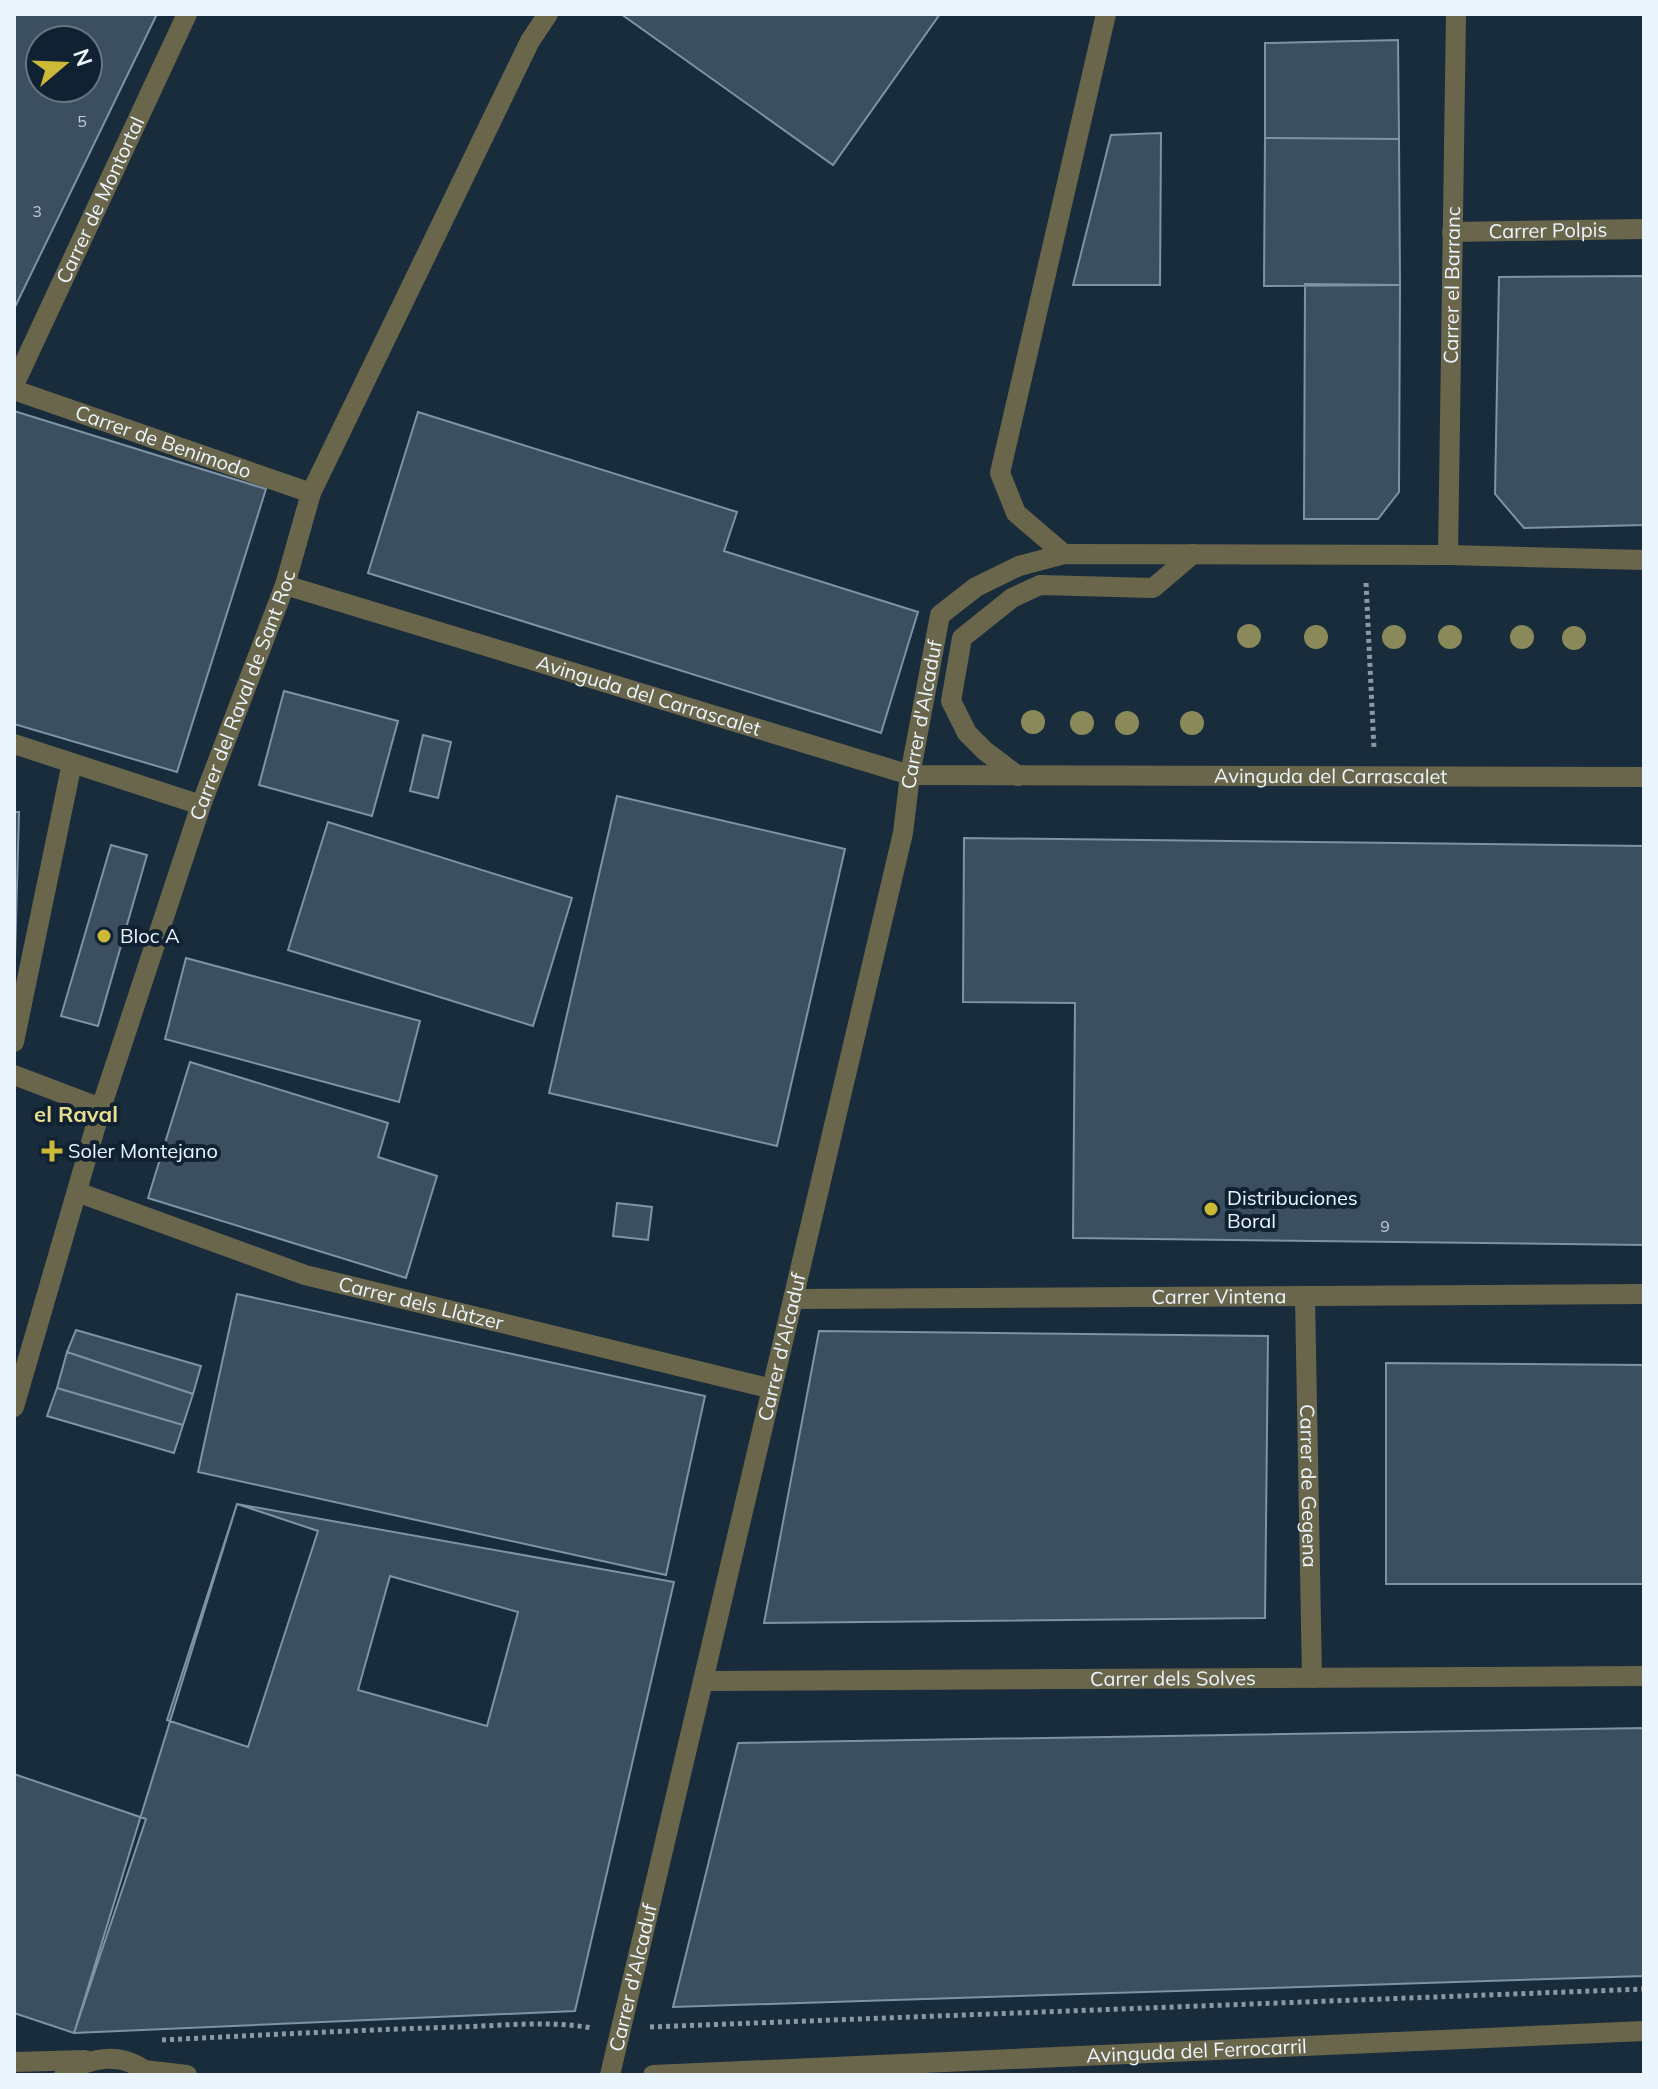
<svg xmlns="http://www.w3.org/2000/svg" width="1658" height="2089" font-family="Mulish,sans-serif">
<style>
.building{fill:#3b4f61;stroke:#7d93a6;stroke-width:2;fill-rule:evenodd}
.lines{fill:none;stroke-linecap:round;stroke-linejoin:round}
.path{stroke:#8b99a5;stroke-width:5;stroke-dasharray:4 4;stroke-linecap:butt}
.minor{stroke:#6a664b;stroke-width:20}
.tree{fill:#89895a}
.poi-dot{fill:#cdb938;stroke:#102232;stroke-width:3}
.labels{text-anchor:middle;stroke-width:8;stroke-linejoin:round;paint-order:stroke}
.number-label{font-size:16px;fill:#bfccd6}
.street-label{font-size:20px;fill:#ebf5fd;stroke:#102232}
.poi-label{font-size:20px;fill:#ebf5fd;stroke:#102232;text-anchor:start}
.neighbourhood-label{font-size:22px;font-weight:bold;fill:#eadd8e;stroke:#102232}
</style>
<rect width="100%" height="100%" fill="#192c3c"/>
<path class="building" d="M14,14H157L14,309ZM40,40H88V88H40Z
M621,14H940L833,165Z
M1398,40L1399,139L1265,138V43Z
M1161,133L1160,285H1073L1111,135Z
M1265,138L1399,139L1400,285L1264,286Z
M1644,276V525L1524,528L1495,494L1499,277Z
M1305,284L1400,285L1399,492L1378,519H1304Z
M14,411L266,489L177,772L14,724Z
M418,412L737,512L724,551L918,612L881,733L368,573Z
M284,691L398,721L372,816L259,785Z
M423,735L451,742L438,798L410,791Z
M617,796L845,849L777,1146L549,1093Z
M14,812H19L14,995Z
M328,822L572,898L533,1026L288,950Z
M964,838L1644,846V1245L1073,1238L1075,1003L963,1002Z
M111,845L147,855L98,1026L61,1016Z
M186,958L420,1021L399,1102L165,1039Z
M190,1062L388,1123L378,1157L437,1176L406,1278L148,1198Z
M617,1203L652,1207L648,1240L613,1236Z
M237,1294L705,1396L666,1575L198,1472Z
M76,1330L201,1366L193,1394L67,1352Z
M819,1331L1268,1336L1265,1618L764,1623Z
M67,1352L193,1394L183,1425L57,1388Z
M1386,1363L1644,1365V1584H1386Z
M57,1388L183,1425L174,1453L47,1416Z
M237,1504L318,1531L248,1747L167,1720Z
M237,1504L674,1582L575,2011L74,2033Z
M390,1576L518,1612L487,1726L358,1690Z
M1644,1728V1976L673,2007L738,1743Z
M14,1774L146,1819L74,2033L14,2013Z"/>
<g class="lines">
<path class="path" d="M1366,583L1374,749
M650,2027L1644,1989
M162,2040C261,2035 359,2030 457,2027C501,2026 548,2020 592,2028"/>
<g class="minor">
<path id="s1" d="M1452,232L1644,229"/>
<path id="s2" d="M14,385L187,14"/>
<path id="s3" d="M14,390L311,493"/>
<path d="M1064,554L1016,513L1000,473L1106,14"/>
<path id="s4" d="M1448,555L1456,14"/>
<path id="s5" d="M285,585L910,775L1644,777"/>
<path d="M14,744L201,805"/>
<path d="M1018,776L985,751L967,733L951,701L962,638L1012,598L1040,585L1153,588L1193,554"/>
<path d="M14,1042L72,763"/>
<path d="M14,1075L101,1108"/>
<path id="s6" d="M77,1192L305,1275L772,1389"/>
<path id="s7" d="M1305,1296L1312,1678"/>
<path id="s8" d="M793,1299L1644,1294"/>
<path id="s9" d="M14,1407L101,1108L201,805L285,585L311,493L530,41L548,14"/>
<path id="s10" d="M703,1681L1644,1676"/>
<path d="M14,2062L85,2060"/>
<path d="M144,2070L187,2075"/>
<path d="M64,2075C90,2056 124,2051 150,2075"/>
<path id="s11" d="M610,2075L903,833L910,775L940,615L976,587L1019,566L1064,554L1448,555L1644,560"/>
<path id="s12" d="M653,2075L1644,2031"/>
</g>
</g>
<g class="tree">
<circle cx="1249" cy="636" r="12"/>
<circle cx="1316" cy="637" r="12"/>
<circle cx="1394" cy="637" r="12"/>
<circle cx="1450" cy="637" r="12"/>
<circle cx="1522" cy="637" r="12"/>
<circle cx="1574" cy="638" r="12"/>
<circle cx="1033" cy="722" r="12"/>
<circle cx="1082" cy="723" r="12"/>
<circle cx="1127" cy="723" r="12"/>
<circle cx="1192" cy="723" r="12"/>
</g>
<g class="poi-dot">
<circle cx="104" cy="936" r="8"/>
<path d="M48 1139h8v8h8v8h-8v8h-8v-8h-8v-8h8z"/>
<circle cx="1211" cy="1209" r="8"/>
</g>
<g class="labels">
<g class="number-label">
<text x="82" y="127">5</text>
<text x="37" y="217">3</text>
<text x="1385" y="1232">9</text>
</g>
<g class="street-label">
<text dy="7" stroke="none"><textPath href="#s2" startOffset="204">Carrer de Montortal</textPath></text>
<text dy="7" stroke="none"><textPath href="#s1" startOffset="96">Carrer Polpis</textPath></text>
<text dy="7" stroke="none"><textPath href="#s4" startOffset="270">Carrer el Barranc</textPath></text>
<text dy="7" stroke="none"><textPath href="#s3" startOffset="158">Carrer de Benimodo</textPath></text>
<text dy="7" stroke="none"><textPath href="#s9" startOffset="748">Carrer del Raval de Sant Roc</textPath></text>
<text dy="7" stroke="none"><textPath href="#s5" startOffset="380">Avinguda del Carrascalet</textPath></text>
<text dy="7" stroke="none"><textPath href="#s11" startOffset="1396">Carrer d'Alcaduf</textPath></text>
<text dy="7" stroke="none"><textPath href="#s5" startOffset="1074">Avinguda del Carrascalet</textPath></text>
<text dy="7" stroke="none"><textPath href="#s8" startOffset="426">Carrer Vintena</textPath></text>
<text dy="7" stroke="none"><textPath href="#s6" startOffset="362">Carrer dels Llàtzer</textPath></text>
<text dy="7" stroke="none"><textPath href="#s11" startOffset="748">Carrer d'Alcaduf</textPath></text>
<text dy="7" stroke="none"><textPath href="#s7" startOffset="190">Carrer de Gegena</textPath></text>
<text dy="7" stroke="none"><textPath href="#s10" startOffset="470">Carrer dels Solves</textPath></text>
<text dy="7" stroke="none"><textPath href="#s11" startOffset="100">Carrer d'Alcaduf</textPath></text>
<text dy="7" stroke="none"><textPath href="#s12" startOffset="544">Avinguda del Ferrocarril</textPath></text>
</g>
<g class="poi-label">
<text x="120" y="943">Bloc A</text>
<text x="68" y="1158">Soler Montejano</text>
<text x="1227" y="1205">Distribuciones<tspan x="1227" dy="23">Boral</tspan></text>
</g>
<g class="neighbourhood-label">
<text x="76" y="1122">el Raval</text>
</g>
</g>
<rect width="1658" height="2089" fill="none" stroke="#ebf5fd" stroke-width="32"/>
<g transform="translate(64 64) rotate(71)"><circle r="38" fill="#102232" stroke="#687683" stroke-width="2"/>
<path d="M0-6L14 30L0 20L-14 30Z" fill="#cdb938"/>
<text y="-12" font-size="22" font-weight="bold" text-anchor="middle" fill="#ebf5fd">N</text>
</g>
</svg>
